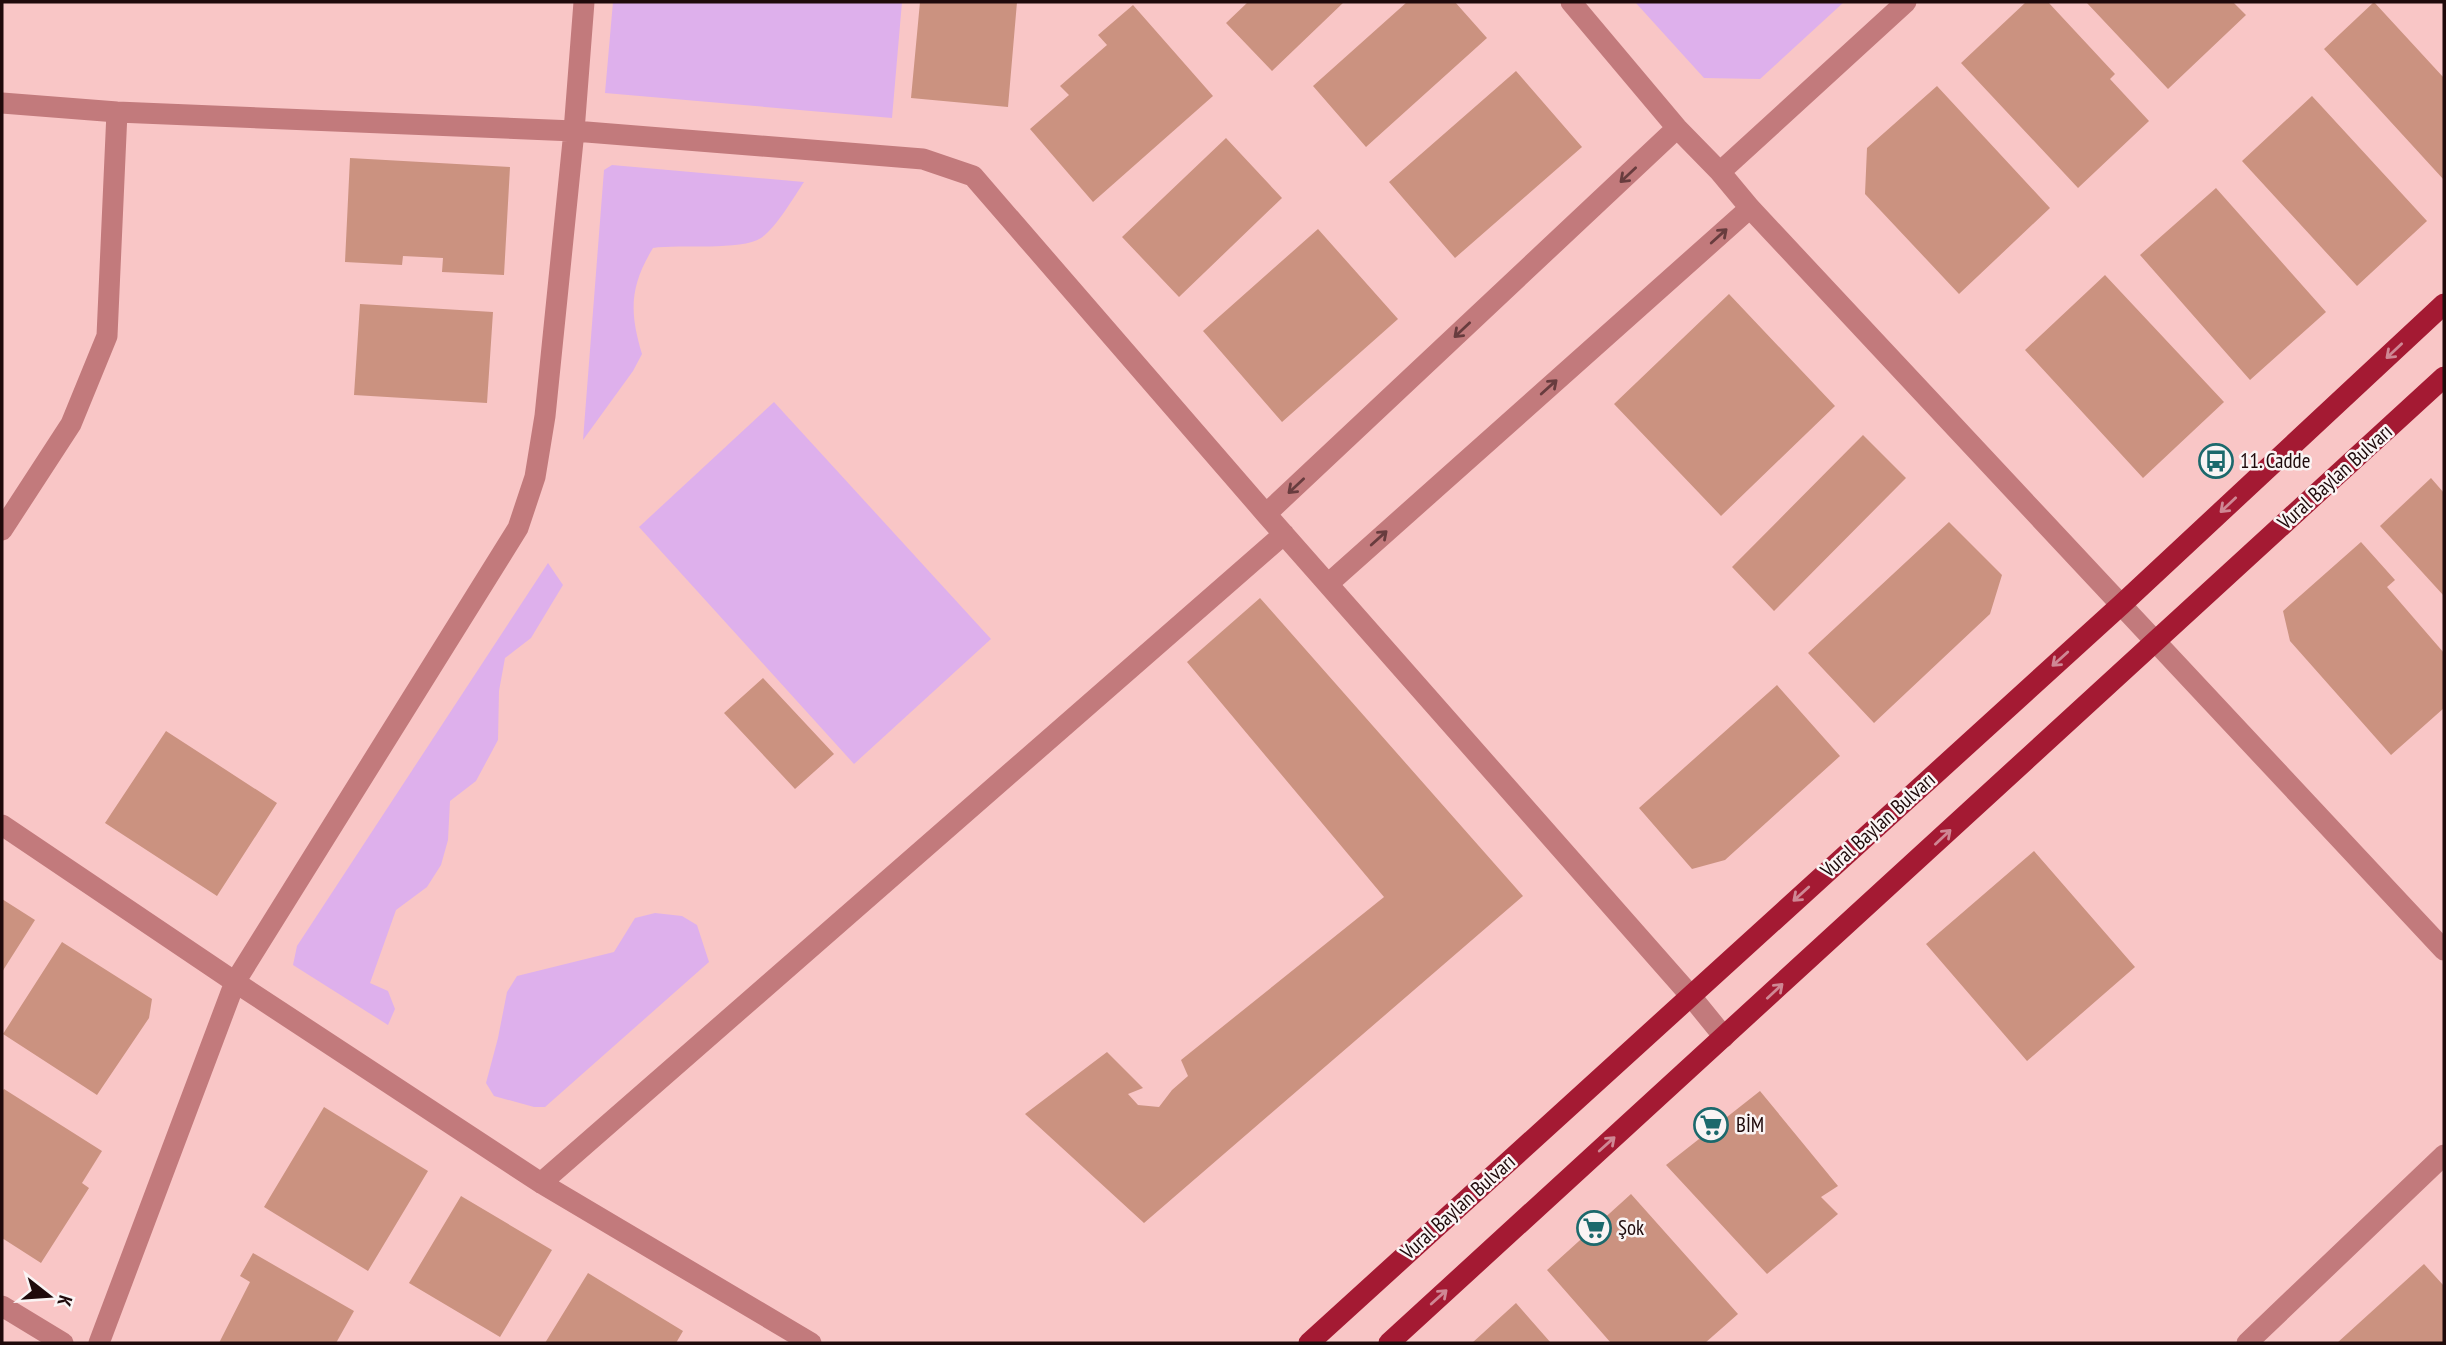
<svg xmlns="http://www.w3.org/2000/svg" width="2446" height="1345" font-family="'PT Sans Narrow',sans-serif">
<style>
.green{fill:#deb0ec}
.building{fill:#cb9280}
.lines{fill:none;stroke-linecap:round;stroke-linejoin:round}
.minor{stroke:#c27a7c;stroke-width:21}
.major{stroke:#a41a33;stroke-width:21}
.oneway{stroke:#683c3e}
.oneway2{stroke:#cf8794}
.labels{text-anchor:middle;stroke-width:5;stroke-linejoin:round;paint-order:stroke}
.poi-label{font-size:21px;fill:#1f0a0b;stroke:#faf4f4;text-anchor:start}
.street-label{font-size:21px;fill:#1f0a0b;stroke:#faf4f4}
</style>
<rect width="100%" height="100%" fill="#f9c6c6"/>
<path class="green" d="M613,2H902L892,118L605,93Z
M1635,2H1844L1760,79L1704,78Z
M612,165L804,182C793,198 777,227 761,238C741,251 680,244 653,248C630,286 629,311 642,354L633,371L583,440L604,170Z
M774,402L991,639L854,764L639,527Z
M548,563L563,585L531,638L505,658L499,691L498,740L476,781L450,801L448,840L441,865L427,887L396,910L370,983L388,991L395,1009L388,1025L293,965L297,946Z
M655,913L682,916L697,925L709,962L545,1107H534L494,1096L486,1083L498,1038L507,992L517,976L614,952L635,918Z"/>
<path class="building" d="M920,2H1017L1008,107L911,98Z
M1248,2H1344L1272,71L1226,23Z
M1407,2H1455L1487,38L1366,147L1313,86Z
M2026,2H2048L2115,74L2110,79L2149,121L2078,188L1961,63Z
M2086,2H2233L2246,15L2168,89Z
M2374,2L2444,78V180L2324,49Z
M1133,5L1213,96L1093,202L1030,129L1069,95L1060,86L1107,45L1098,35Z
M1516,71L1582,147L1455,258L1389,182Z
M1937,86L2050,208L1959,294L1865,194L1867,148Z
M2312,96L2427,221L2357,286L2242,161Z
M1226,138L1282,198L1179,297L1122,237Z
M350,158L510,167L504,275L442,272L443,258L403,256L402,265L345,262Z
M2216,188L2326,312L2250,380L2140,255Z
M1318,229L1398,319L1282,422L1203,331Z
M2105,275L2224,402L2143,478L2025,350Z
M1729,294L1835,406L1721,516L1614,404Z
M360,304L493,312L487,403L354,395Z
M1863,435L1906,478L1774,611L1732,567Z
M2431,478L2444,493V596L2380,526Z
M1949,522L2002,575L1990,614L1874,723L1808,653Z
M2361,542L2395,580L2387,587L2444,653V708L2391,755L2290,641L2283,611Z
M1260,598L1523,896L1144,1223L1025,1114L1107,1052L1143,1088L1128,1094L1138,1105L1159,1107L1172,1090L1188,1076L1181,1060L1384,897L1187,662Z
M763,678L834,754L795,789L724,713Z
M1777,685L1840,756L1725,860L1692,869L1639,808Z
M166,731L277,803L217,896L105,823Z
M2034,851L2135,967L2027,1061L1926,944Z
M2,899L35,920L2,972Z
M62,942L152,999L149,1018L97,1095L3,1034Z
M4,1089L102,1151L82,1183L89,1188L41,1263L2,1238V1092Z
M1760,1091L1838,1186L1821,1197L1838,1214L1767,1274L1666,1165Z
M324,1107L428,1171L368,1271L264,1207Z
M1631,1194L1738,1314L1705,1343H1611L1547,1270Z
M461,1196L552,1250L500,1337L409,1283Z
M253,1253L354,1311L336,1343H219L250,1282L240,1276Z
M2424,1264L2444,1286V1343H2337Z
M588,1273L683,1331L676,1343H545Z
M1516,1303L1551,1343H1472Z"/>
<g class="lines">
<path class="minor" d="M1571,2L1677,128L1720,172L1750,208L2444,950
M2,103L117,112L574,131L923,159L973,176L1266,514L1690,995L1724,1037
M1720,172L1906,2
M1266,514L1677,128
M2,530L71,424L107,336L117,112
M1328,584L1750,208
M2,825L235,982L541,1183L811,1343
M541,1183L1284,534
M2,1306L63,1343
M99,1343L235,982L518,528L535,477L545,416L574,131L584,2
M2247,1343L2444,1155"/>
<path class="major" d="M1309,1343L2122,604L2444,304
M1389,1343L2444,377"/>
</g>
<defs><path id="oneway-shaft" d="M-6 0H5M1.5-3L5.5 0L1.5 3" fill="none" stroke-width="1.6" stroke-linecap="round" stroke-linejoin="round" transform="scale(1.75)"/></defs>
<g class="oneway">
<use href="#oneway-shaft" transform="translate(1628 175) rotate(137)"/>
<use href="#oneway-shaft" transform="translate(1719 236) rotate(-42)"/>
<use href="#oneway-shaft" transform="translate(1462 330) rotate(137)"/>
<use href="#oneway-shaft" transform="translate(1549 387) rotate(-42)"/>
<use href="#oneway-shaft" transform="translate(1296 486) rotate(137)"/>
<use href="#oneway-shaft" transform="translate(1379 538) rotate(-42)"/>
</g>
<g class="oneway2">
<use href="#oneway-shaft" transform="translate(2394 351) rotate(137)"/>
<use href="#oneway-shaft" transform="translate(2228 505) rotate(137)"/>
<use href="#oneway-shaft" transform="translate(2060 659) rotate(138)"/>
<use href="#oneway-shaft" transform="translate(1943 837) rotate(-43)"/>
<use href="#oneway-shaft" transform="translate(1801 894) rotate(138)"/>
<use href="#oneway-shaft" transform="translate(1775 991) rotate(-43)"/>
<use href="#oneway-shaft" transform="translate(1607 1144) rotate(-42)"/>
<use href="#oneway-shaft" transform="translate(1439 1297) rotate(-42)"/>
</g>
<defs>
<g id="bus-ring" transform="scale(1.75)"><circle r="9.5" fill="#faf4f4" stroke="#1c696c" stroke-width="1.5"/><path d="M-5-6H5V4H4V6H2V4H-2V6H-4V4H-5ZM-3.5-4V0h7V-4ZM-3.5 1.2v1.5H-2V1.2ZM2 1.2v1.5H3.5V1.2Z" fill="#1c696c"/></g>
<g id="supermarket-ring" transform="scale(1.75)"><circle r="9.5" fill="#faf4f4" stroke="#1c696c" stroke-width="1.5"/><path d="M-6-5.5h2.5l.6 2H6L4.5 2H-2.5L-4.4-4H-6ZM-1.5 3.2a1.3 1.3 0 1 0 .1 0ZM3 3.2a1.3 1.3 0 1 0 .1 0Z" fill="#1c696c"/></g>
</defs>
<g fill-rule="evenodd">
<use href="#bus-ring" x="2216" y="461"/>
<use href="#supermarket-ring" x="1711" y="1125"/>
<use href="#supermarket-ring" x="1594" y="1228"/>
</g>
<g class="labels">
<g class="poi-label">
<text x="2240" y="468">11. Cadde</text>
<text x="1736" y="1132">BİM</text>
<text x="1618" y="1235">Şok</text>
</g>
<g class="street-label">
<text transform="translate(2335 477) rotate(-42)" y="7">Vural Baylan Bulvarı</text>
<text transform="translate(1878 825) rotate(-42)" y="7">Vural Baylan Bulvarı</text>
<text transform="translate(1458 1207) rotate(-42)" y="7">Vural Baylan Bulvarı</text>
</g>
</g>
<rect width="2446" height="1345" fill="none" stroke="#1f0a0b" stroke-width="7"/>
<g transform="translate(49 1296) rotate(107)" stroke="#faf4f4" stroke-width="5" paint-order="stroke">
<path d="M0-5L12 26L0 18L-12 26Z" fill="#1f0a0b"/>
<text y="-10" font-size="19" font-weight="bold" text-anchor="middle" fill="#1f0a0b">K</text>
</g>
</svg>
